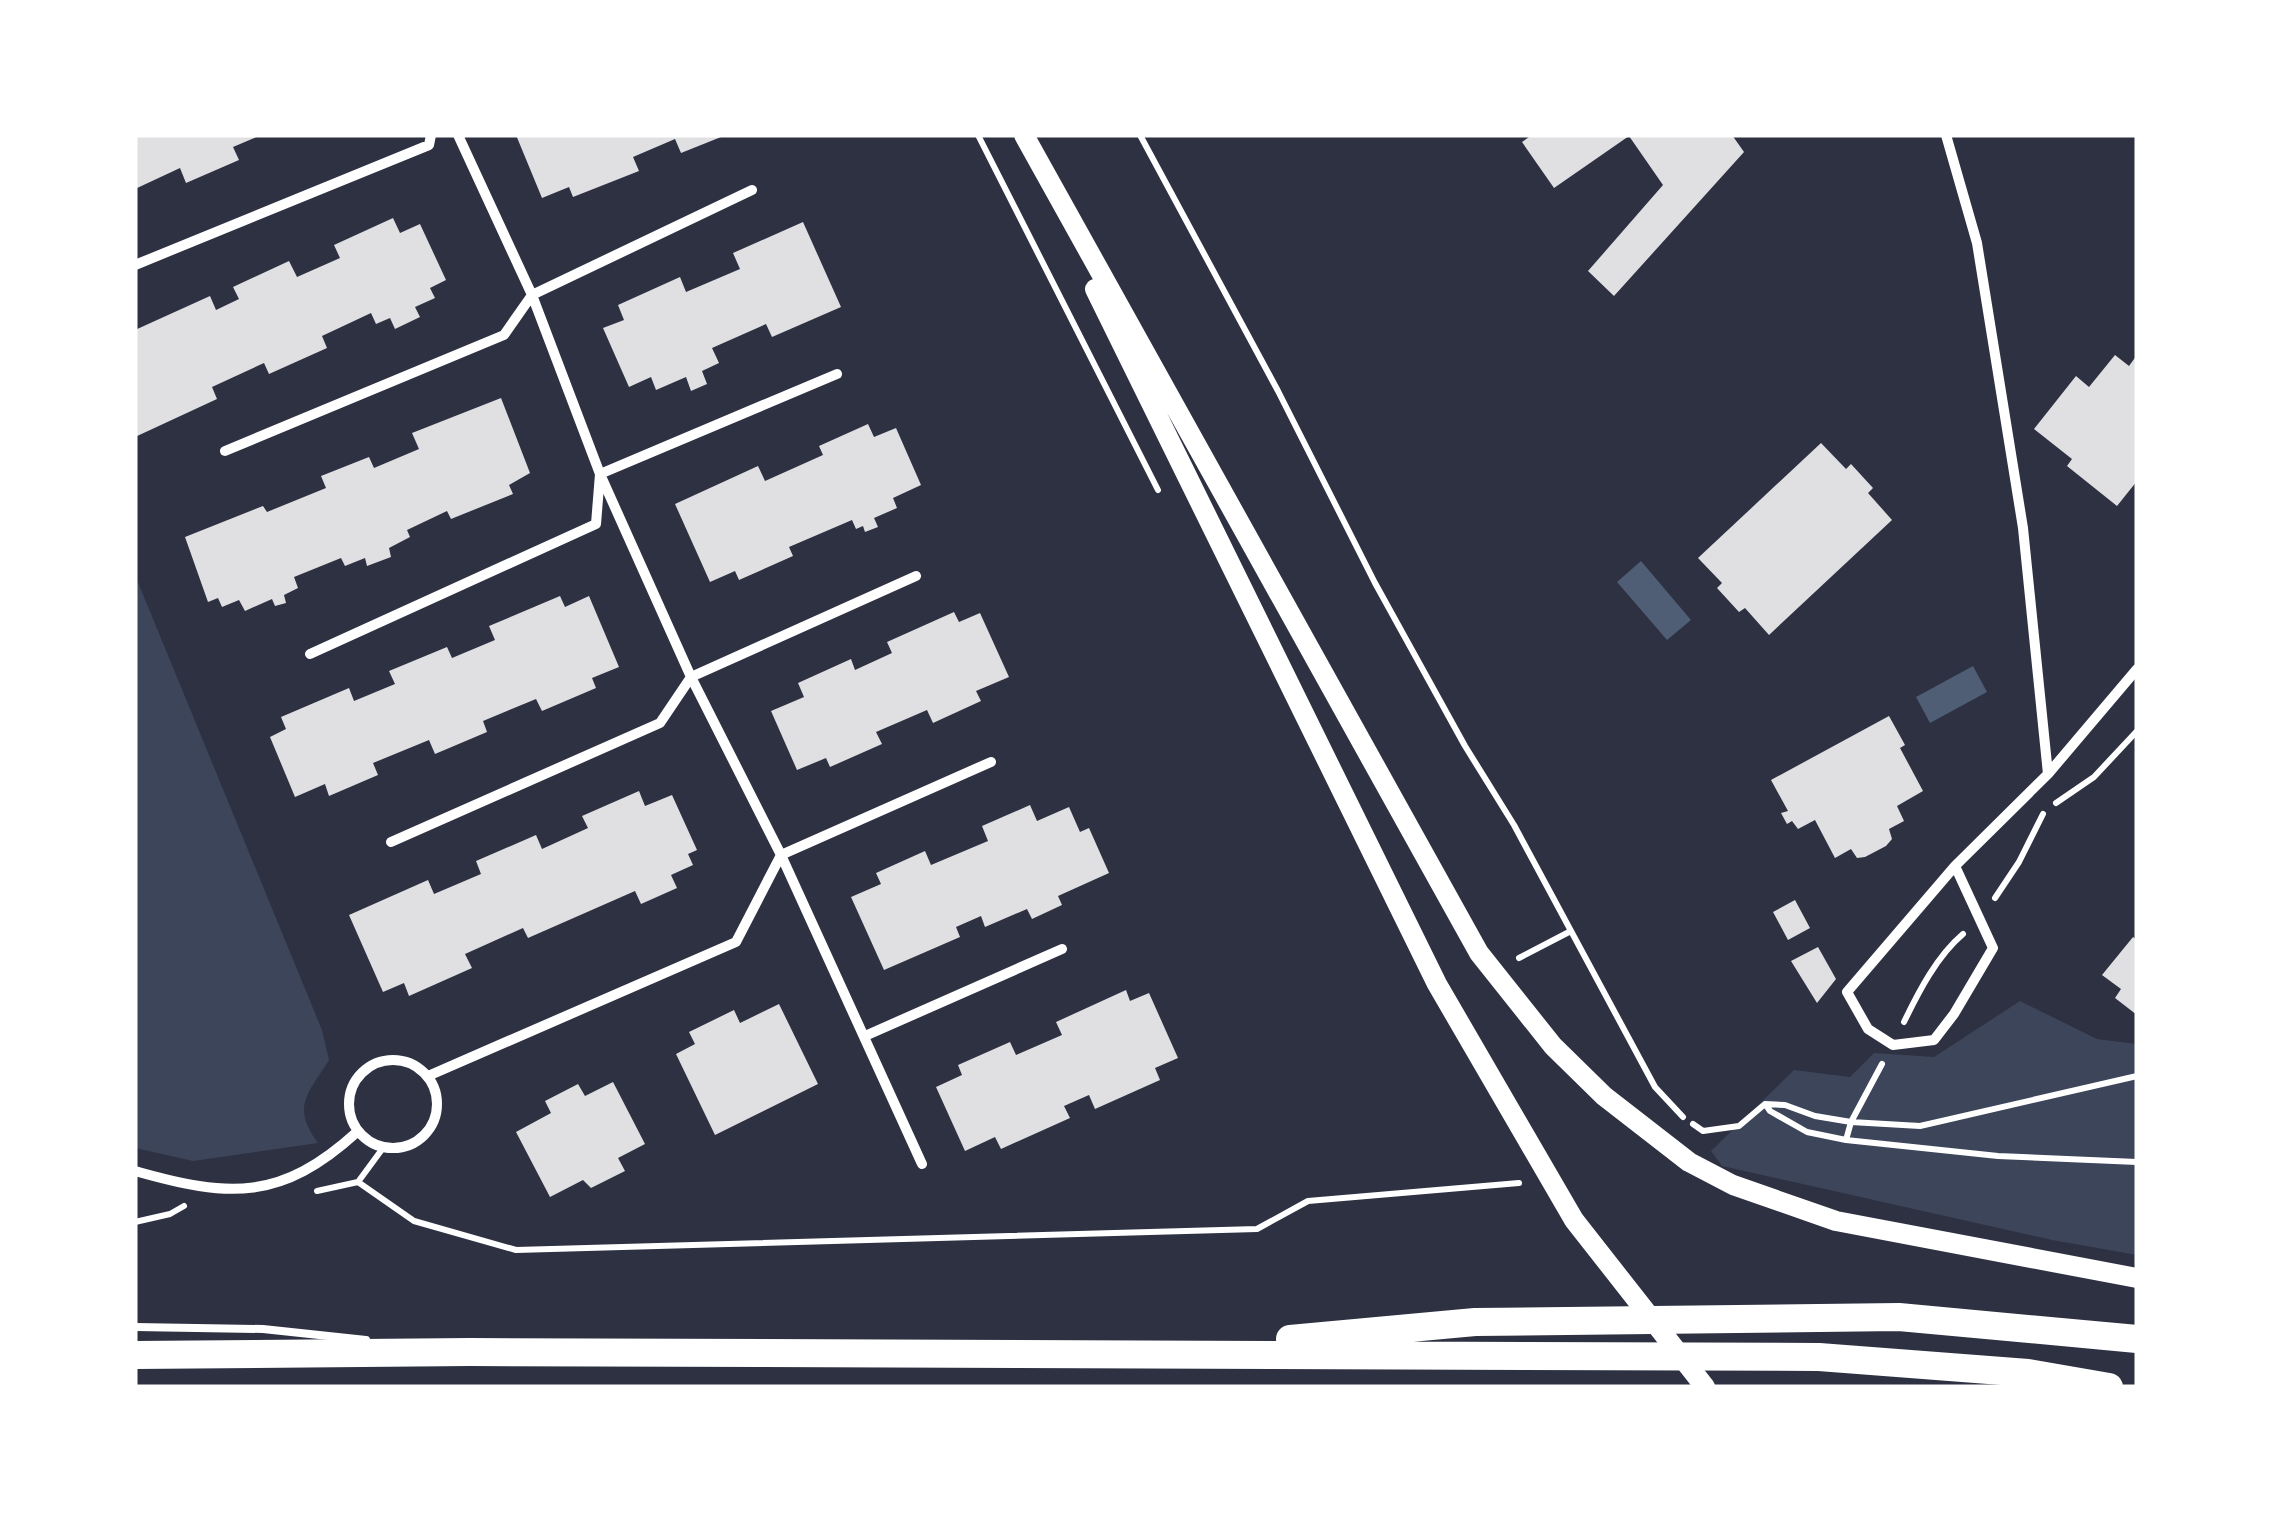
<svg xmlns="http://www.w3.org/2000/svg" width="2272" height="1522" font-family="Poppins,sans-serif">
<style>
.green{fill:#3c4559}
.water{fill:#4f5d75}
.building{fill:#e0e0e3}
.lines{fill:none;stroke-linecap:round;stroke-linejoin:round}
.path{stroke:#fff;stroke-width:6}
.service{stroke:#fff;stroke-width:8}
.minor{stroke:#fff;stroke-width:10}
.secondary{stroke:#fff;stroke-width:20}
.trunk{stroke:#fff;stroke-width:28}
</style>
<rect width="100%" height="100%" fill="#2d3142"/>
<path class="green" d="M135,575L322,1030L329,1060C308,1094 291,1106 318,1143L193,1161L135,1148Z
M2020,1001L2097,1039L2137,1044V1255L2052,1240L1722,1166L1711,1151L1794,1070L1850,1077L1874,1053L1934,1057Z"/>
<path class="water" d="M1641,561L1691,620L1667,640L1617,582Z
M1973,666L1987,692L1930,723L1916,697Z"/>
<path class="building" d="M135,135H261L233,147L239,160L186,183L180,168L135,189Z
M516,135H726L681,153L675,139L633,157L639,171L573,197L569,187L542,198Z
M1532,135H1732L1744,152L1614,296L1588,271L1663,185L1629,136L1554,188L1522,142Z
M393,218L400,233L420,224L446,280L430,288L435,298L415,307L420,317L395,329L390,318L376,324L371,313L322,336L327,348L269,374L264,363L212,387L217,399L135,437V330L210,296L216,310L239,299L233,287L289,261L297,277L340,258L334,245Z
M803,222L841,307L772,337L766,324L712,348L719,363L702,371L707,384L691,391L686,377L656,390L651,377L629,387L603,328L624,320L618,305L680,277L686,292L740,269L733,253Z
M2115,355L2129,366L2137,355V481L2117,506L2067,466L2072,459L2034,429L2076,376L2089,387Z
M501,398L530,473L509,485L513,494L451,519L447,511L407,530L410,537L389,548L391,557L367,566L365,558L345,566L341,558L294,577L298,588L284,595L286,603L275,606L272,599L245,611L239,600L222,607L218,598L208,602L185,537L263,506L267,512L326,488L321,476L369,457L374,468L419,449L412,433Z
M868,424L874,437L896,428L921,485L893,498L897,508L874,518L878,527L865,532L863,526L856,529L852,520L789,547L793,556L739,580L735,571L710,582L675,504L758,466L765,481L823,455L819,446Z
M1821,443L1846,469L1851,464L1873,488L1868,493L1892,520L1769,635L1745,608L1739,612L1717,588L1722,583L1698,558Z
M560,596L565,607L589,596L619,667L592,678L596,688L542,711L536,699L483,721L487,732L435,754L429,740L373,763L378,775L329,796L325,784L295,797L270,737L286,729L281,717L349,688L354,701L395,684L389,671L447,647L452,658L495,640L489,626Z
M954,612L959,622L980,613L1009,677L976,691L981,701L933,723L927,710L876,732L882,744L830,767L826,758L797,770L771,711L804,697L798,683L851,659L855,670L892,653L887,642Z
M1889,716L1905,745L1900,748L1923,791L1897,806L1904,821L1889,829L1892,839L1886,846L1865,857L1857,858L1851,849L1835,858L1815,820L1798,829L1792,821L1787,824L1781,813L1788,811L1771,780Z
M639,791L645,806L672,795L697,850L688,854L693,865L671,875L677,888L641,904L635,891L528,938L523,928L465,954L472,968L409,996L404,983L383,992L349,915L428,880L434,894L481,874L476,861L536,835L542,849L588,828L582,816Z
M1030,805L1037,821L1069,807L1080,832L1089,828L1109,873L1058,896L1062,905L1032,919L1027,909L985,927L981,916L956,927L960,937L884,970L851,897L881,884L876,873L925,851L931,865L988,841L982,826Z
M1795,900L1810,928L1788,940L1773,912Z
M2133,937L2137,940V1015L2115,998L2121,989L2102,975Z
M1818,947L1836,979L1817,1003L1791,961Z
M1126,990L1130,1001L1149,993L1178,1058L1155,1068L1160,1080L1095,1109L1089,1095L1064,1106L1070,1118L1001,1149L995,1137L965,1151L936,1087L962,1075L958,1065L1010,1042L1016,1055L1062,1035L1056,1022Z
M779,1004L818,1084L715,1135L676,1054L695,1044L689,1032L734,1010L740,1023Z
M613,1082L645,1144L618,1158L625,1171L591,1188L583,1180L550,1197L516,1132L551,1113L545,1101L578,1084L585,1096Z"/>
<g class="lines">
<path class="path" d="M978,135L1158,490
M1140,135L1278,391L1375,583L1465,746L1514,825L1655,1087L1683,1117
M2056,803L2094,777L2137,731
M1995,898L2019,862L2043,814
M1519,958L1569,932
M1904,1022C1919,991 1937,956 1963,934
M1766,1105L1770,1111L1807,1132L1846,1140L1998,1156L2137,1162
M1693,1124L1703,1131L1739,1126L1765,1104L1785,1105L1815,1116L1851,1122L1920,1126L2137,1076
M1846,1140L1851,1122L1882,1064
M358,1182L383,1148
M317,1191L358,1182L414,1221L516,1250L1257,1229L1308,1201L1519,1183
M135,1222L170,1214L184,1206"/>
<path class="service" d="M135,1327L263,1329L366,1340"/>
<path class="minor" d="M458,135L532,295L600,474L691,677L781,855L922,1164
M1946,135L1977,243L2023,528L2048,774
M135,265L429,145L431,135
M225,451L504,335L532,295L752,190
M310,654L596,524L600,474L837,374
M391,842L660,723L691,677L916,576
M1955,866L1993,948L1954,1014L1934,1040L1893,1045L1868,1029L1847,992L1955,866L2048,774L2137,669
M865,1036L1062,949
M349 1104a44 44 0 1 1 88 0a44 44 0 1 1-88 0Z
M428,1076L736,942L781,855L991,762
M135,1171C230,1198 281,1201 357,1132"/>
<path class="secondary" d="M1024,135L1479,953L1553,1046L1604,1096L1689,1162L1733,1185L1836,1221L2137,1278
M1095,289L1437,984L1574,1220L1705,1387"/>
<path class="trunk" d="M1290,1339L1475,1322L1899,1317L2137,1339
M135,1355L470,1352L1819,1357L2028,1373L2109,1387"/>
</g>
<rect width="2272" height="1522" fill="none" stroke="#ffffff" stroke-width="275"/>
</svg>
